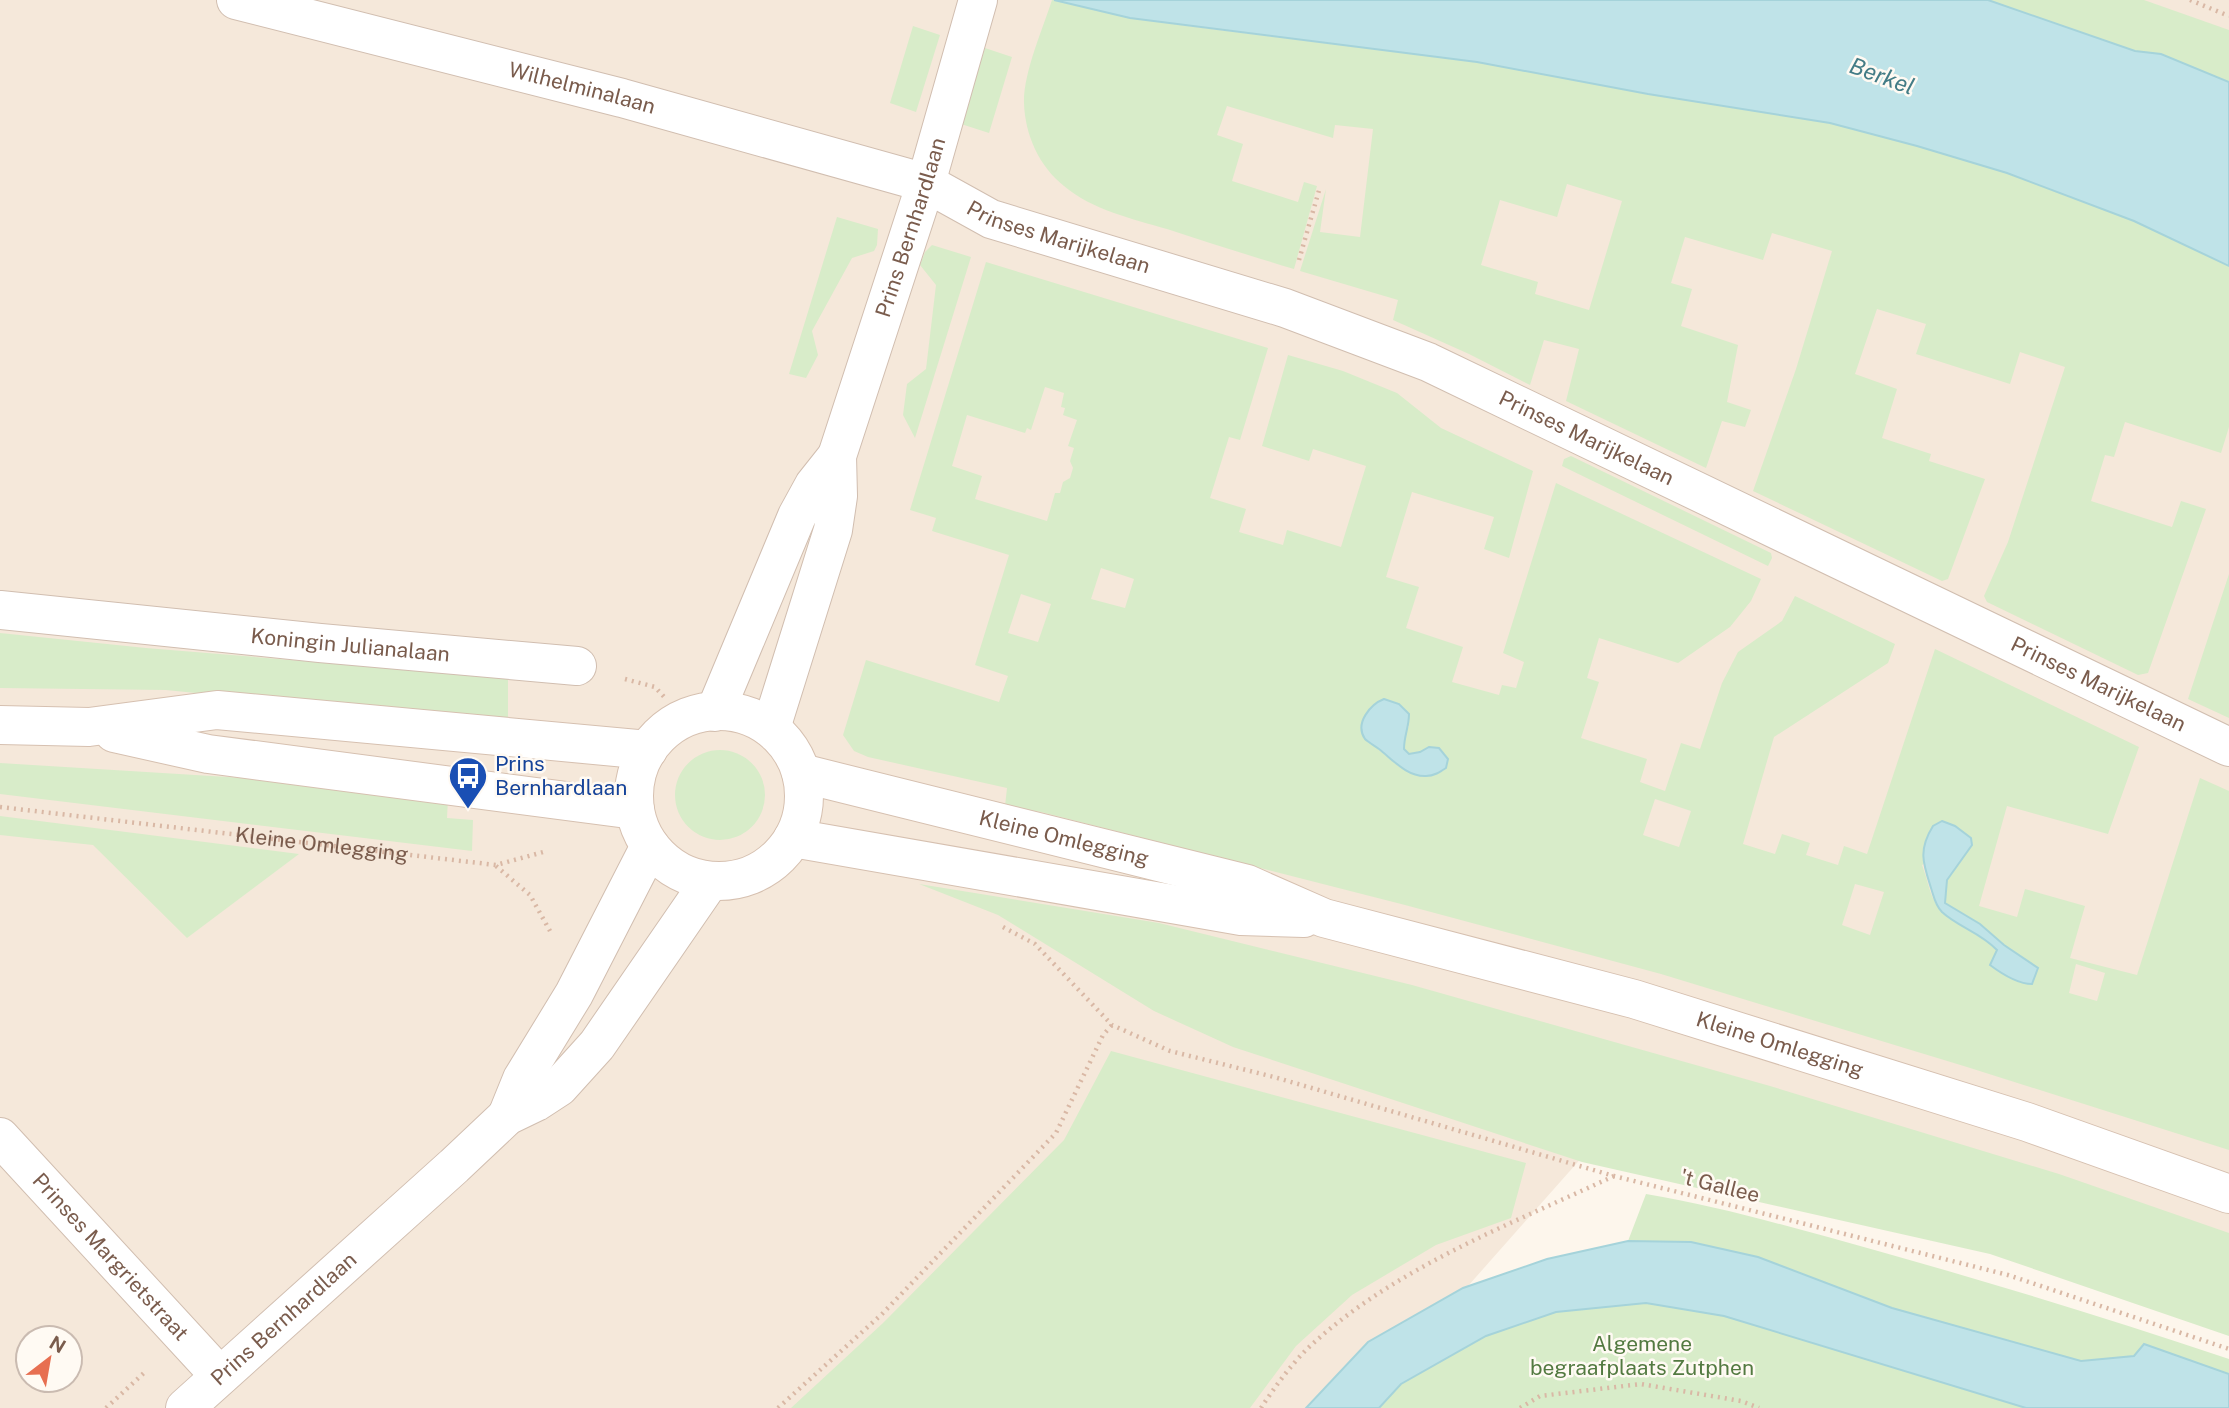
<svg xmlns="http://www.w3.org/2000/svg" width="2229" height="1408" font-family="'Public Sans',sans-serif">
<style>
.residential{fill:#f5e8da;fill-rule:evenodd}
.green{fill:#d8ecc9;fill-rule:evenodd}
.water{fill:#bfe3e8;stroke:#a5d3da;stroke-width:2}
.lines{fill:none;stroke-linecap:round;stroke-linejoin:round}
.street-casing{stroke:#d1beb0;stroke-width:40}
.secondary-casing{stroke:#d6c0b0;stroke-width:40}
.path{stroke:#d9b8a5;stroke-width:4.5;stroke-dasharray:2 5;stroke-linecap:butt}
.street{stroke:#fff;stroke-width:38}
.secondary{stroke:#fff;stroke-width:38}
.labels{text-anchor:middle;stroke-width:5;stroke-linejoin:round;paint-order:stroke}
.street-label{font-size:21px;fill:#7a5c4d;stroke:#fffaf3}
.transit-label{font-size:21px;fill:#164399;stroke:#fffaf3;text-anchor:start}
.park-label{font-size:21px;fill:#537a41;stroke:#fffaf3}
.water-label{font-size:23px;font-style:italic;fill:#437c86;stroke:#fffaf3}
</style>
<rect width="100%" height="100%" fill="#fdf6ec"/>
<path class="residential" d="M0,0H2229V1289L1592,1146L1360,1408H0ZM28,1338H70V1380H28Z"/>
<path class="green" d="M1052,0L1130,18L1211,29L1477,62L1648,94L1830,123L1917,146L2007,173L2134,221L2229,266V427L2221,453L2125,422L2114,457L2105,455L2091,501L2172,527L2181,501L2206,509L2148,673L2138,675L1987,602L1984,596L2008,542L2065,367L2020,352L2010,384L1916,354L1926,324L1877,309L1855,374L1897,389L1882,438L1931,454L1929,461L1985,479L1948,579L1942,581L1753,491L1796,369L1832,251L1772,233L1763,260L1685,237L1671,283L1692,289L1681,326L1738,345L1727,402L1751,410L1745,427L1722,421L1706,468L1566,401L1579,349L1544,340L1530,385L1469,354L1393,320L1398,300L1300,271L1326,189L1320,232L1360,237L1373,129L1335,125L1333,138L1227,106L1217,135L1243,144L1232,181L1298,202L1304,182L1317,186L1294,269C1251,256 1209,243 1167,229C1133,219 1092,210 1064,186C1039,166 1025,135 1024,103C1023,74 1043,28 1052,0ZM1567,184L1622,201L1589,310L1535,294L1538,282L1481,265L1500,200L1557,217Z
M1988,0H2144L2229,30V82L2161,54L2135,51Z
M913,26L940,35L916,112L890,103Z
M985,48L1012,57L989,133L961,124Z
M837,217L878,229L877,245L874,251L852,258L812,331L818,355L806,378L789,374Z
M932,245L971,257L915,438L903,415L907,384L926,369L936,285L920,265L925,252Z
M986,262L1268,348L1240,440L1229,437L1210,498L1246,509L1239,532L1283,545L1287,530L1341,547L1366,466L1313,449L1309,461L1262,446L1288,355L1343,371L1397,393L1441,428L1533,471L1509,558L1484,549L1494,517L1412,492L1386,577L1419,587L1406,628L1463,647L1452,682L1499,695L1502,685L1516,688L1524,662L1503,653L1556,483L1761,579L1751,601L1730,627L1678,663L1599,638L1587,678L1599,682L1581,738L1647,759L1640,782L1665,791L1681,743L1700,749L1722,683L1738,652L1782,621L1795,596L1895,644L1888,663L1774,737L1743,844L1775,854L1782,834L1810,843L1806,855L1838,865L1844,846L1867,854L1935,649L2139,747L2108,834L2007,806L1979,906L2017,917L2025,889L2085,906L2070,958L2137,975L2200,778L2229,791V1150L1967,1067L1661,974L1405,905L1041,812L1005,806L1007,788L868,757L854,751L843,735L866,660L999,702L1008,676L975,665L1009,555L932,531L936,518L910,510ZM1045,387L1064,393L1061,407L1065,408L1063,415L1077,420L1068,446L1074,448L1070,461L1073,468L1070,478L1063,482L1060,493H1055L1047,521L975,499L982,476L952,466L967,415L1025,433L1027,428L1031,430ZM1101,568L1134,579L1125,608L1091,599ZM1021,594L1051,604L1038,642L1008,633ZM1409,726L1404,736V748L1409,754L1420,752L1429,747L1423,777L1398,766L1365,738ZM1655,799L1691,811L1679,847L1643,835ZM1971,838L1972,845L1947,880L1945,903L1980,924L2004,945L2038,968L2018,980L1991,965L1997,950C1980,932 1945,921 1935,902C1929,892 1927,877 1922,865ZM1855,884L1884,892L1870,935L1842,925ZM2076,964L2105,973L2097,1001L2069,993Z
M1571,456L1771,553L1772,558L1768,566L1562,466L1564,459Z
M2229,574V718L2188,699Z
M0,633L146,648L508,678V724L166,690L0,688Z
M675 795a45 45 0 1 1 90 0a45 45 0 1 1-90 0Z
M0,763L292,781L448,798L447,818L473,820L472,851L0,794Z
M0,816L299,854L187,938L93,845L0,835Z
M919,884L1159,923L1412,985L1770,1086L2059,1174L2229,1233V1336L1990,1254L1582,1162L1233,1047L1154,1011L998,915Z
M1111,1051L1526,1163L1511,1218L1436,1245L1352,1295L1296,1346L1250,1408H791L883,1323L1064,1140Z
M1646,1194C1724,1207 1801,1230 1878,1251C1996,1284 2113,1320 2229,1359V1374L2145,1345L2134,1356L2081,1361L1892,1308L1758,1257L1691,1242L1628,1241Z
M1646,1303L1724,1316L2026,1408H1379L1401,1384L1486,1336L1556,1312Z"/>
<path class="water" d="M1054,0H1988L2135,51L2161,54L2229,82V266L2134,221L2007,173L1917,146L1830,123L1648,94L1477,62L1130,18Z
M1384,699L1399,704L1409,714C1409,727 1404,736 1404,749L1409,754L1420,752L1429,747L1439,748L1448,759L1446,768C1440,772 1434,776 1426,776C1407,777 1392,759 1379,749C1375,746 1368,742 1365,739C1354,723 1371,704 1384,699Z
M1942,821L1955,826L1971,838L1972,845L1947,880L1945,903L1980,924L2004,945L2038,968L2032,984C2018,984 2002,974 1990,965L1997,950C1980,932 1958,927 1942,912C1935,905 1934,897 1931,888C1923,863 1918,850 1933,826Z
M1628,1241L1691,1242L1758,1257L1892,1308L2081,1361L2134,1356L2144,1344L2229,1374V1408H2026L1724,1316L1646,1303L1556,1312L1486,1336L1401,1384L1379,1408H1306L1368,1342L1463,1288L1547,1259Z"/>
<g class="lines">
<g class="street-casing">
<g id="street">
<path id="s2" d="M236,0L622,98L926,183L991,219L1285,308L1428,362L2229,747"/>
<path id="s3" d="M0,610L320,643L577,666"/>
<path d="M715,712L797,516L814,485L837,456"/>
<path id="s4" d="M771,728L833,530L838,496L837,456L926,183L978,0"/>
<path d="M507,1116L522,1079L574,994L650,846"/>
<path id="s5" d="M0,1137L220,1376"/>
<path id="s6" d="M185,1408L454,1166L507,1116L536,1102L559,1087L597,1045L710,881"/>
</g>
</g>
<g class="secondary-casing">
<g id="secondary">
<circle cx="719" cy="796" r="85"/>
<path d="M0,725L89,727L217,710L648,750"/>
<path d="M114,733L208,754L635,810"/>
<path id="s7" d="M801,773L1247,884L1324,918L1634,999L2027,1122L2229,1194"/>
<path d="M793,838L1241,916L1304,918"/>
</g>
</g>
<g class="path">
<path d="M2190,0L2229,16"/>
<path d="M1299,260L1320,187"/>
<path d="M625,679L655,687L666,699"/>
<path id="s1" d="M0,807L496,865L547,851"/>
<path d="M496,866L530,895L550,931"/>
<path d="M1003,927L1035,944L1112,1025L1170,1051L1274,1077L1614,1176L2008,1275L2229,1349"/>
<path d="M106,1408L146,1371"/>
<path d="M778,1408L882,1314L1056,1133L1103,1035L1112,1025"/>
<path d="M1261,1408C1274,1388 1290,1366 1307,1349C1393,1268 1509,1225 1614,1176"/>
<path d="M1520,1408L1540,1396L1641,1384L1741,1401L1759,1408"/>
</g>
<use href="#street" class="street"/>
<use href="#secondary" class="secondary"/>
</g>
<defs>
<g id="bus-pin" transform="scale(2.0125)"><path d="M0 17L-7.5 6A9.5 9.5 0 1 1 7.5 6Z" fill="#1a4fb4" stroke="#fffaf3"/><path d="M-5-6H5V4H4V6H2V4H-2V6H-4V4H-5ZM-3.5-4V0h7V-4ZM-3.5 1.2v1.5H-2V1.2ZM2 1.2v1.5H3.5V1.2Z" fill="#fff"/></g>
</defs>
<g fill-rule="evenodd">
<use href="#bus-pin" x="468" y="776"/>
</g>
<g class="labels">
<g class="street-label">
<text dy="7" stroke="none"><textPath href="#s2" startOffset="357">Wilhelminalaan</textPath></text>
<text dy="7" stroke="none"><textPath href="#s4" startOffset="522">Prins Bernhardlaan</textPath></text>
<text dy="7" stroke="none"><textPath href="#s2" startOffset="858">Prinses Marijkelaan</textPath></text>
<text dy="7" stroke="none"><textPath href="#s2" startOffset="1424">Prinses Marijkelaan</textPath></text>
<text dy="7" stroke="none"><textPath href="#s3" startOffset="352">Koningin Julianalaan</textPath></text>
<text dy="7" stroke="none"><textPath href="#s2" startOffset="1992">Prinses Marijkelaan</textPath></text>
<text dy="7" stroke="none"><textPath href="#s7" startOffset="271">Kleine Omlegging</textPath></text>
<text dy="7" stroke="none"><textPath href="#s1" startOffset="324">Kleine Omlegging</textPath></text>
<text dy="7" stroke="none"><textPath href="#s7" startOffset="1017">Kleine Omlegging</textPath></text>
<text transform="translate(1720 1186) rotate(14)" y="7">'t Gallee</text>
<text dy="7" stroke="none"><textPath href="#s5" startOffset="163">Prinses Margrietstraat</textPath></text>
<text dy="7" stroke="none"><textPath href="#s6" startOffset="133">Prins Bernhardlaan</textPath></text>
</g>
<g class="transit-label">
<text x="495" y="771">Prins<tspan x="495" dy="24">Bernhardlaan</tspan></text>
</g>
<g class="park-label">
<text x="1642" y="1351">Algemene<tspan x="1642" dy="24">begraafplaats Zutphen</tspan></text>
</g>
<g class="water-label">
<text transform="translate(1882 76) rotate(20)" y="8">Berkel</text>
</g>
</g>
<g transform="translate(49 1359) rotate(31)"><circle r="33" fill="#fffaf3" stroke="#cabbb1" stroke-width="2"/>
<path d="M0-5L12 26L0 18L-12 26Z" fill="#e76f51"/>
<text y="-10" font-size="19" font-weight="bold" text-anchor="middle" fill="#7a5c4d">N</text>
</g>
</svg>
